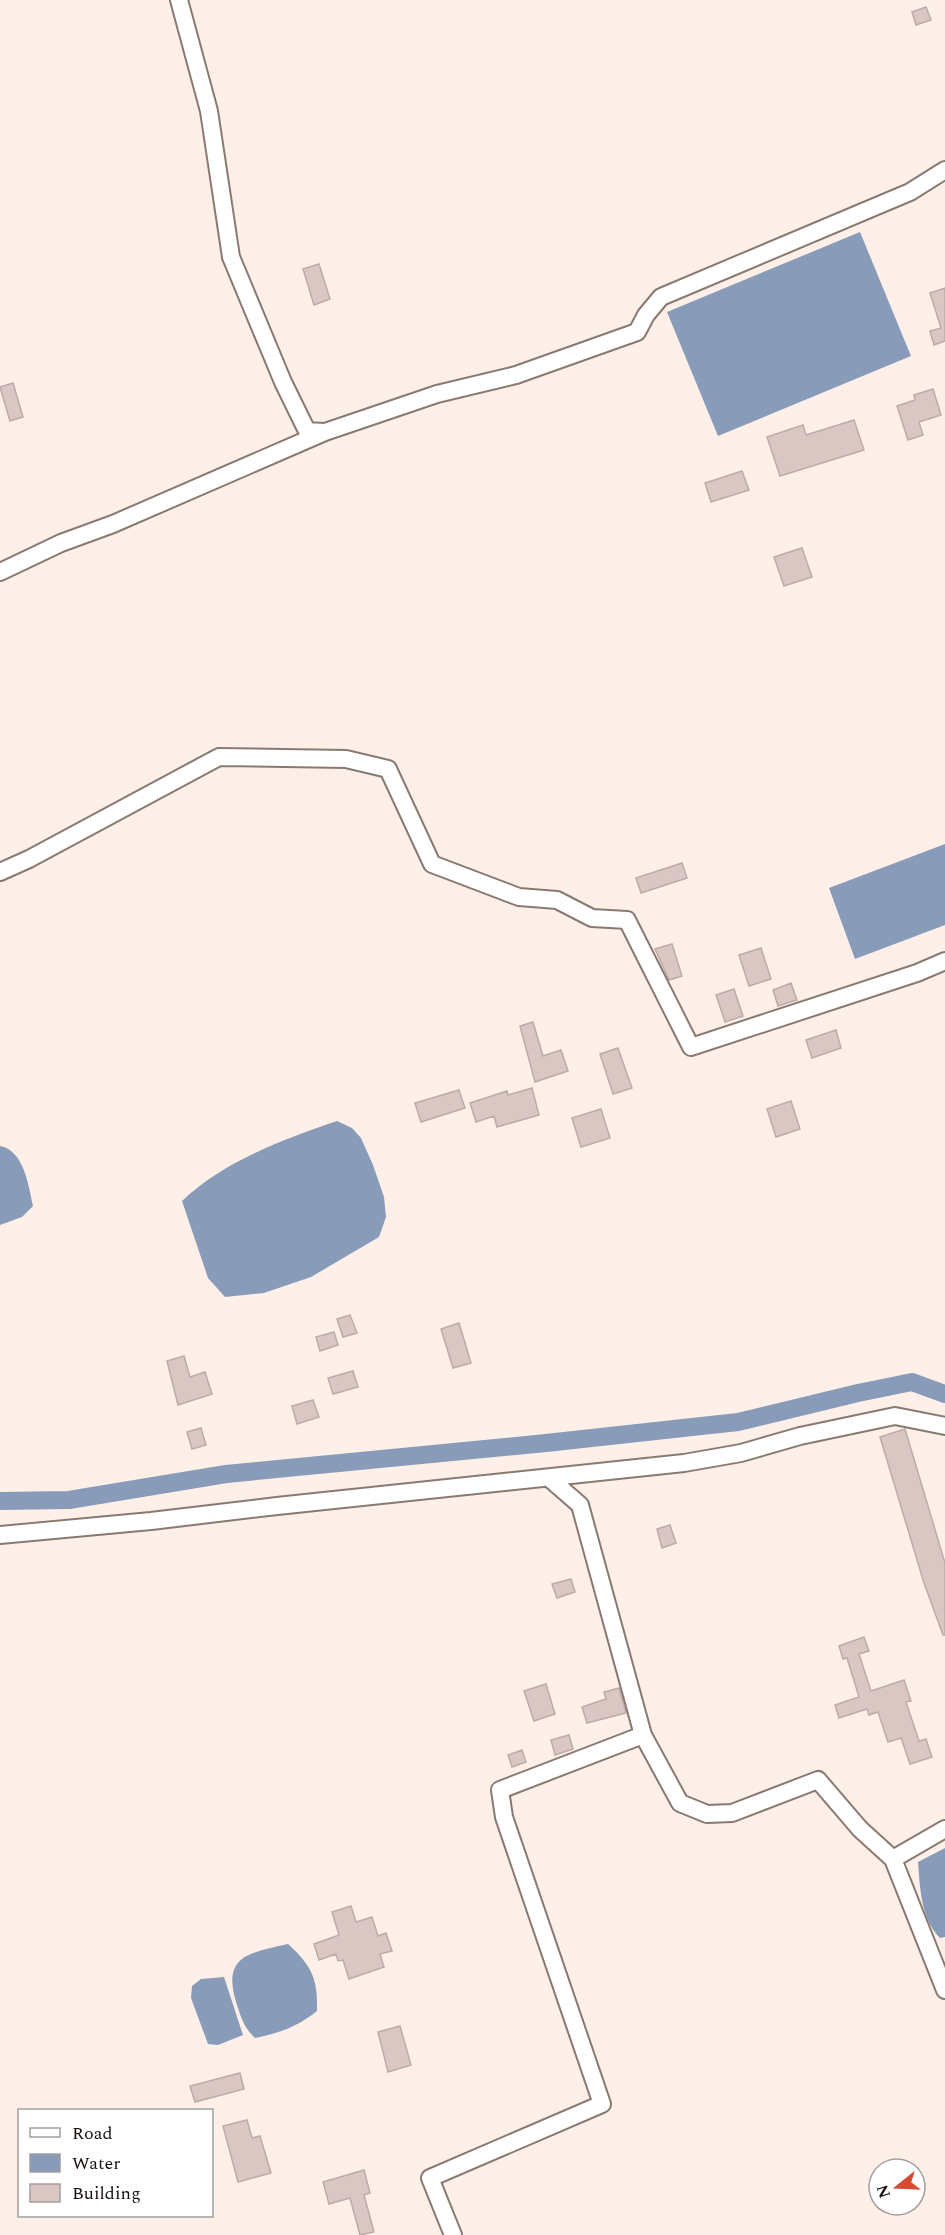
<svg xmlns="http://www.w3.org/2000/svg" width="945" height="2235" font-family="Spectral,serif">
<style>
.water{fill:#889bb9}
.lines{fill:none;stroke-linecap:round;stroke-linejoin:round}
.canal{stroke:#889bb9;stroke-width:18}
.building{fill:#dac6c3;stroke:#beaaa8;stroke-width:1.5}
.minor-casing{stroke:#897a71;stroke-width:20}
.minor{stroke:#fff;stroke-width:16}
</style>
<rect width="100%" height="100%" fill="#fef0e8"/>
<path class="water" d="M860,232L911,356L718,436L667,312Z
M945,844V925L855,959L829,888Z
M337,1121L352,1128L361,1138L373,1165L384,1197L386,1217L379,1237L311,1277L264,1293L225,1297L208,1278L182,1201C224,1161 282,1140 337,1121Z
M0,1146C24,1150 29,1187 33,1206L22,1217L0,1225Z
M945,1848V1937L940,1938C921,1919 920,1888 918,1862Z
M288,1944C312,1966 318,1979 317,2011C297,2027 279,2033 255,2038C245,2029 241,2018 237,2005C221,1956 248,1953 288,1944Z
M224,1977L243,2035L218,2045L208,2044L191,1998L192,1986L201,1979Z"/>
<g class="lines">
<path class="canal" d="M0,1501L69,1500L226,1474L546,1443L738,1422L858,1393L912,1382L945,1394"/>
</g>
<path class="building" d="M926,7L931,20L916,25L912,12Z
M319,264L330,299L314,305L303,269Z
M945,288V341L934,345L930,331L941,328L930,293Z
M13,383L23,417L10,421L0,387Z
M933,389L941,415L919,422L923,435L908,440L897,406L915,400L914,395Z
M854,420L864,450L780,476L767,437L803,425L806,435Z
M742,471L749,490L711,502L705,483Z
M802,548L812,577L784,586L774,557Z
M682,863L687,878L641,893L636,878Z
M672,944L682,976L669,980L655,949Z
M761,948L771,979L749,986L739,955Z
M791,983L797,1000L778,1006L773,990Z
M734,989L743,1016L725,1022L716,995Z
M533,1022L543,1056L561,1050L568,1071L535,1082L520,1026Z
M836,1030L841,1048L812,1058L806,1040Z
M618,1048L632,1088L613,1094L600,1054Z
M532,1088L539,1115L497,1127L494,1116L476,1122L470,1103L507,1091L508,1095Z
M459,1090L465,1108L421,1122L415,1103Z
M791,1101L800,1129L776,1137L767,1109Z
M601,1109L610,1138L581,1147L572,1118Z
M350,1315L357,1333L343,1337L337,1319Z
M459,1323L471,1363L453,1368L441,1329Z
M334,1332L338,1345L320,1351L316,1337Z
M184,1356L190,1377L205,1372L212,1394L178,1405L167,1361Z
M353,1371L358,1387L333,1394L328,1378Z
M313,1400L319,1417L297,1424L292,1406Z
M201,1428L206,1445L192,1449L187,1432Z
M905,1429L945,1563V1635H943L924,1583L880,1437Z
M670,1525L676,1543L662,1548L657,1529Z
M571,1579L575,1592L557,1598L552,1584Z
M864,1637L869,1651L859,1654L871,1691L904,1680L911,1701L906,1702L919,1741L926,1739L932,1757L910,1764L901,1738L888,1742L878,1712L869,1715L867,1709L839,1718L835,1705L859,1697L847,1658L843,1659L839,1646Z
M546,1684L555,1714L534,1721L524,1691Z
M619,1688L626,1713L587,1723L582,1707L606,1699L604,1692Z
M569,1735L573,1749L555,1755L551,1740Z
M522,1750L526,1762L512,1767L508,1755Z
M351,1906L356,1922L372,1917L378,1936L386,1933L392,1951L380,1954L384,1967L349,1979L343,1960L338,1961L336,1954L319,1960L314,1944L339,1935L332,1912Z
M400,2026L411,2065L388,2072L378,2032Z
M240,2073L244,2089L195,2102L190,2086Z
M247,2120L252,2138L260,2136L271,2173L238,2182L223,2126Z
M364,2170L370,2193L364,2195L374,2232L360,2235L350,2198L329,2204L323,2182Z"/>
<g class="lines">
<g class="minor-casing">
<path id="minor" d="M179,0L209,111L231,257L283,382L307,431L324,432
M0,572L61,543L113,524L325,432L437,394L516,375L637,332L646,315L661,297L910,192L945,170
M0,872L29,859L219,757L346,759L388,769L432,864L519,897L557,900L592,918L627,920L691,1047L917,973L945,961
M549,1478L580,1505L643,1735L680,1803L707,1814L732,1813L818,1780L860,1829L893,1859L945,1829
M0,1535L151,1521L277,1506L684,1463L741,1453L800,1436L895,1416L945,1426
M893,1859L945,1990
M453,2235L430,2178L602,2104L504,1817L500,1790L643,1735"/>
</g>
<use href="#minor" class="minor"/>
</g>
<rect x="18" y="2109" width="195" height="108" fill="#ffffff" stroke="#a29f9e" stroke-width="1.5"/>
<rect x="30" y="2128" width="30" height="9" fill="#ffffff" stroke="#a29f9e" stroke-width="1.5"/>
<text x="72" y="2139" font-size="18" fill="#16100d">Road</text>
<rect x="30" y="2154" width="30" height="18" fill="#889bb9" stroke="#a29f9e" stroke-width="1.5"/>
<text x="72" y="2169" font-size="18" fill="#16100d">Water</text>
<rect x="30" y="2184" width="30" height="18" fill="#dac6c3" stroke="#a29f9e" stroke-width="1.5"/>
<text x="72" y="2199" font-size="18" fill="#16100d">Building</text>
<g transform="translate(897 2187) rotate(252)"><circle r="28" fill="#ffffff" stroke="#a29f9e" stroke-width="1.5"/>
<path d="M0-4.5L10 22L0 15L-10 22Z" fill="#d54a31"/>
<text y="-9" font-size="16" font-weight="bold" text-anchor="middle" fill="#16100d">N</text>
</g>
</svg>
